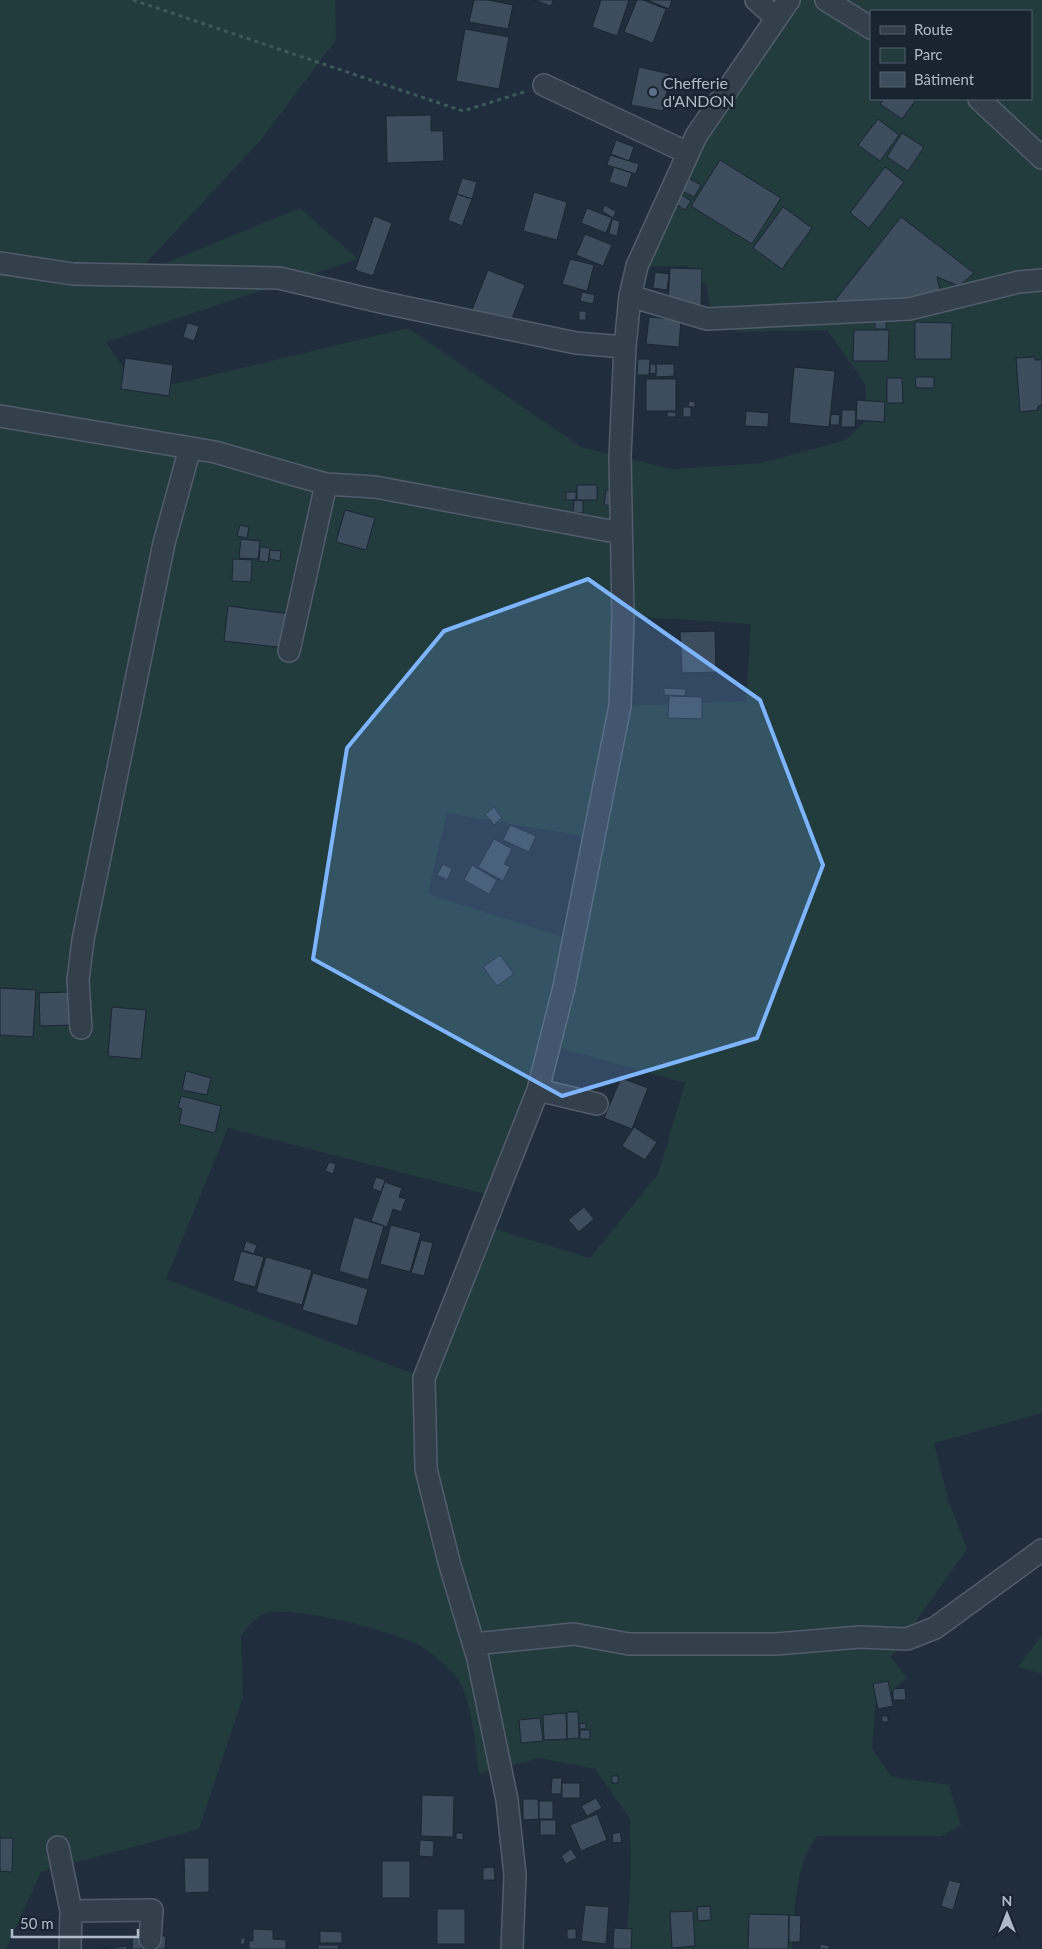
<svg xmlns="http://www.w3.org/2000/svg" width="1042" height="1949" font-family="Lato,sans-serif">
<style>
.green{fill:#223b3d;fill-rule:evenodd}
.building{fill:#3e4d5e;stroke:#1b2633}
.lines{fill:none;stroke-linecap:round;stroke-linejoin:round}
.minor-casing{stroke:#515d6a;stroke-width:24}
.path{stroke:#3f585a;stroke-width:3;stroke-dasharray:4 4;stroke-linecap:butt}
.minor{stroke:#343f4c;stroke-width:21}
.marked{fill:#7db5ff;fill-opacity:0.2;stroke:#7db5ff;stroke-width:4;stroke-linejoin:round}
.service-dot{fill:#5c6f8a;stroke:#192431;stroke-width:2}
.labels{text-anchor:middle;stroke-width:5;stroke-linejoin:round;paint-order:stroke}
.poi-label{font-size:16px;fill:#aebac8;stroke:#192431;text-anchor:start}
</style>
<rect width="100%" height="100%" fill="#202d3c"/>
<path class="green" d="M0,0H335L336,40L261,140L134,276L300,208L358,259L106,342L141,392L408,328L581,447L672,469L761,463L846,440L868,418L865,384L827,330L739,332L711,319L707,287L687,266H637L696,136L797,0H1042V1413L934,1443L949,1502L967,1549L891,1657L907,1678L875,1706L872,1749L892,1777L949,1785L961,1826L941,1836H818C794,1861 795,1916 792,1949H626L631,1873L630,1819L595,1769L540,1758L479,1774C474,1744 474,1704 457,1678C452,1670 426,1648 417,1644C386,1630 298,1606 266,1613C256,1616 247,1628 241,1636L243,1697L199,1829L41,1872L6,1949H0ZM871,11H1031V99H871ZM624,616L751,624L746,701L621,706ZM447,813L593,838L573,940L428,894ZM549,1045L685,1083L658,1174L590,1258L485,1226L424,1378L166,1279L228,1128L497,1197Z
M1042,1635V1674L1018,1667Z"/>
<path class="building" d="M474,0H488L513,5L508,29L469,22Z
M534,0H553L551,6Z
M601,0H629L617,36L592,27Z
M637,0H643L666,9L653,43L624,32Z
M647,0H672L669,9Z
M465,29L509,37L499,89L456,81Z
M639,67L670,74L663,111L631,105Z
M884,99H913L915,101L902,119L880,104Z
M431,115V131H443L444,161L387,163L386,116Z
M878,119L899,135L880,161L858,145Z
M902,133L924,147L908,171L887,157Z
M616,140L634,147L629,161L611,154Z
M610,155L639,164L636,174L607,165Z
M720,160L781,198L752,244L691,206Z
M614,167L632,173L627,188L609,182Z
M885,167L904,182L869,228L850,213Z
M686,177L701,185L694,197L680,190Z
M462,178L477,182L472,199L457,194Z
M534,192L567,202L557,240L523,231Z
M677,192L691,201L685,210L671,201Z
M457,194L472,199L462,226L448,220Z
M605,205L616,212L613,218L602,211Z
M783,207L812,228L782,269L753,248Z
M587,208L612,218L606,233L581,223Z
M374,216L392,223L373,276L355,270Z
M901,217L974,273L959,286L937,277L941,296L846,315L836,299Z
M612,219L620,221L617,236L609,234Z
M585,234L612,245L603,266L576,255Z
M570,259L594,265L587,291L562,284Z
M670,268L702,269L701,308H668Z
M488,270L525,285L509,326L471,312Z
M655,272L669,274L667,290L653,288Z
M582,292L595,295L593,304L580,301Z
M579,311H586V320H579Z
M649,317L681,320L679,347L646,344Z
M875,318L886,319V329H875Z
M915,322L952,323L951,359H915Z
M187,323L199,326L194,341L183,337Z
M854,330H889L888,361H853Z
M1035,357V360H1042V405L1038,406V410L1020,412L1016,358Z
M125,358L173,365L169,396L121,389Z
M638,359H650L649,375H637Z
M650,364H656V374L650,373Z
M656,364H674V376L656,377Z
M794,367L835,371L829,427L789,423Z
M915,377H934V388H916Z
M887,378H902L903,403H887Z
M646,379H676V411H646Z
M857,400L885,402L884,422L856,420Z
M689,401L695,402V407H688Z
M683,407H691V417H683Z
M842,410H856L855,427H841Z
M746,411L769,413L768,427L745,426Z
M667,412H676V417H667Z
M831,414L840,415L839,425H830Z
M577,485H597V500H577Z
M606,490L615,491L613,506L604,505Z
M566,492H576V500H566Z
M574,500L583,501V513H573Z
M345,510L375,518L366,550L336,542Z
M240,525L249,527L247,538L237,536Z
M241,539L260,541L258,559L239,558Z
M260,547L270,548L268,562L259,561Z
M270,550L281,551L280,561L269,559Z
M233,559L252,560L251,582L232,581Z
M228,606L290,614L286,648L224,641Z
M715,631L716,672L682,673L680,632Z
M664,688L686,689L685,696L664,695Z
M669,696L702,697V719L668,718Z
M494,807L502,818L494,825L485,814Z
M510,825L536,836L529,852L503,840Z
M494,839L512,849L504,864L510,867L503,881L478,867Z
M443,864L452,869L447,880L437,875Z
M472,865L497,880L489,894L464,880Z
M500,955L514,974L497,986L483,967Z
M0,988L36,990L33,1037L0,1035Z
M70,992L71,1025L40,1026L39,993Z
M112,1007L146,1010L141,1059L108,1056Z
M186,1071L211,1078L207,1095L182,1090Z
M621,1078L648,1088L632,1129L604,1118Z
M181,1096L221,1106L215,1133L179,1124L182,1109L178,1108Z
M634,1127L657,1142L645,1160L622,1146Z
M329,1162L336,1164L333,1174L325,1171Z
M376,1177L385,1180L381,1192L372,1188Z
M385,1182L402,1188L399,1197L406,1199L401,1212L393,1209L387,1227L371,1221Z
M584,1207L594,1219L579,1232L568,1220Z
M354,1217L384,1226L368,1280L339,1271Z
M391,1225L421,1233L410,1272L380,1264Z
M421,1240L433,1243L424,1276L411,1273Z
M246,1241L257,1245L254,1254L243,1250Z
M241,1251L264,1257L255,1287L233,1281Z
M266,1257L312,1270L302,1305L256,1292Z
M313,1273L368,1289L357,1326L302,1310Z
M888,1681L893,1706L878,1709L873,1684Z
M905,1688L906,1700H893V1689Z
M567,1712H578L579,1738L567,1739Z
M566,1713L567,1739L544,1740L543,1715Z
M882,1716H888V1722H882Z
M540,1718L543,1741L521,1743L519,1720Z
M586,1723V1729H580L579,1724Z
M580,1730H590V1739H580Z
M612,1776H618V1783H612Z
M552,1778H562L561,1794H551Z
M562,1783H580V1798H562Z
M422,1795L454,1796L453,1837L421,1836Z
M596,1798L602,1808L587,1816L581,1806Z
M523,1799H538L539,1819L523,1820Z
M539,1801H553V1819H539Z
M597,1814L607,1840L581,1851L570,1825Z
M540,1820H556V1835H540Z
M620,1832L622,1842L613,1843L612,1834Z
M456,1833H463V1840L456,1839Z
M0,1838H13L12,1872L0,1871Z
M420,1840L434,1841L433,1857L419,1856Z
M571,1849L577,1858L566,1864L561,1856Z
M184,1858H209V1892L185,1893Z
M382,1861H410V1898H382Z
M494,1867L495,1880H483V1868Z
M949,1880L961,1883L953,1910L941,1906Z
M585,1905L609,1907L606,1944L581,1941Z
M710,1906L711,1920L698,1921L697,1907Z
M437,1909H465V1944H437Z
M693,1911L695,1946L672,1948L670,1912Z
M749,1914L789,1915L788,1949H748Z
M789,1915L801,1916L800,1942H789Z
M614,1928L632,1929L631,1949H613Z
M253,1929L273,1930V1939L286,1940V1949H249V1941H253Z
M567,1929H576V1939H567Z
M320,1931L342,1932V1943H320Z
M133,1935H141V1949H132Z
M152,1936H166L165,1949H152Z
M241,1938H245V1944H240Z
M821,1944L830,1946L829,1949H819Z
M318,1945H339L338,1949H318Z
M127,1946V1949H101Z"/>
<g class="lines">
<g class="minor-casing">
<path id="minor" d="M756,0L776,18
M826,0L871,28
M544,85L688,153
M979,99L1042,158
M0,263L73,274L279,278L385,303L576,343L625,347
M630,296L707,319L909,309L1019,282L1042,280
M0,416L215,452L326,484L375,487L621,533
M289,651L326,484
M81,1028L78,980L83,940L164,543L190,448
M538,1090L597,1104
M474,1644L574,1634L629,1644H776L860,1637L907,1639L935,1628L1042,1550
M58,1847L71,1911L70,1949
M71,1911L152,1910L150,1939
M512,1949L515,1875L507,1800L478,1659L449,1562L426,1469L424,1378L538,1090L564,987L620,706L623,616L620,456L625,347L630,296L637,266L696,136L789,0"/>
</g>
<path class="path" d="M133,0L463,111L527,91"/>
<use href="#minor" class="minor"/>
</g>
<path class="marked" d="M588,579L760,700L823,865L757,1038L562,1096L313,959L347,748L444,631Z"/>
<circle class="service-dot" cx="653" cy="92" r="5"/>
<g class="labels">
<g class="poi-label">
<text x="663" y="89">Chefferie<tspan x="663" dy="18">d'ANDON</tspan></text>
</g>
</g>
<rect x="870" y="10" width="162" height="90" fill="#192431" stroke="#55606d"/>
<rect x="880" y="26" width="25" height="8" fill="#343f4c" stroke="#55606d"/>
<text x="914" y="35" font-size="15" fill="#aebac8">Route</text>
<rect x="880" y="48" width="25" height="15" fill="#223b3d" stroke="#55606d"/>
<text x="914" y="60" font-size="15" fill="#aebac8">Parc</text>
<rect x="880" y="72" width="25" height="15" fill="#3e4d5e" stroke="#55606d"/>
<text x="914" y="85" font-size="15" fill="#aebac8">Bâtiment</text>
<g transform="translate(1007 1914)" stroke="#192431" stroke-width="4" paint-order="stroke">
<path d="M0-4L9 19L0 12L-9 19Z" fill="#aebac8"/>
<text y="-8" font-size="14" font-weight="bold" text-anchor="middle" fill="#aebac8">N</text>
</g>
<path d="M12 1929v8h126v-8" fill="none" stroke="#aebac8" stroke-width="2.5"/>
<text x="20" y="1929" font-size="15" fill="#aebac8" stroke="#192431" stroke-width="4" paint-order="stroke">50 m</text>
</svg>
